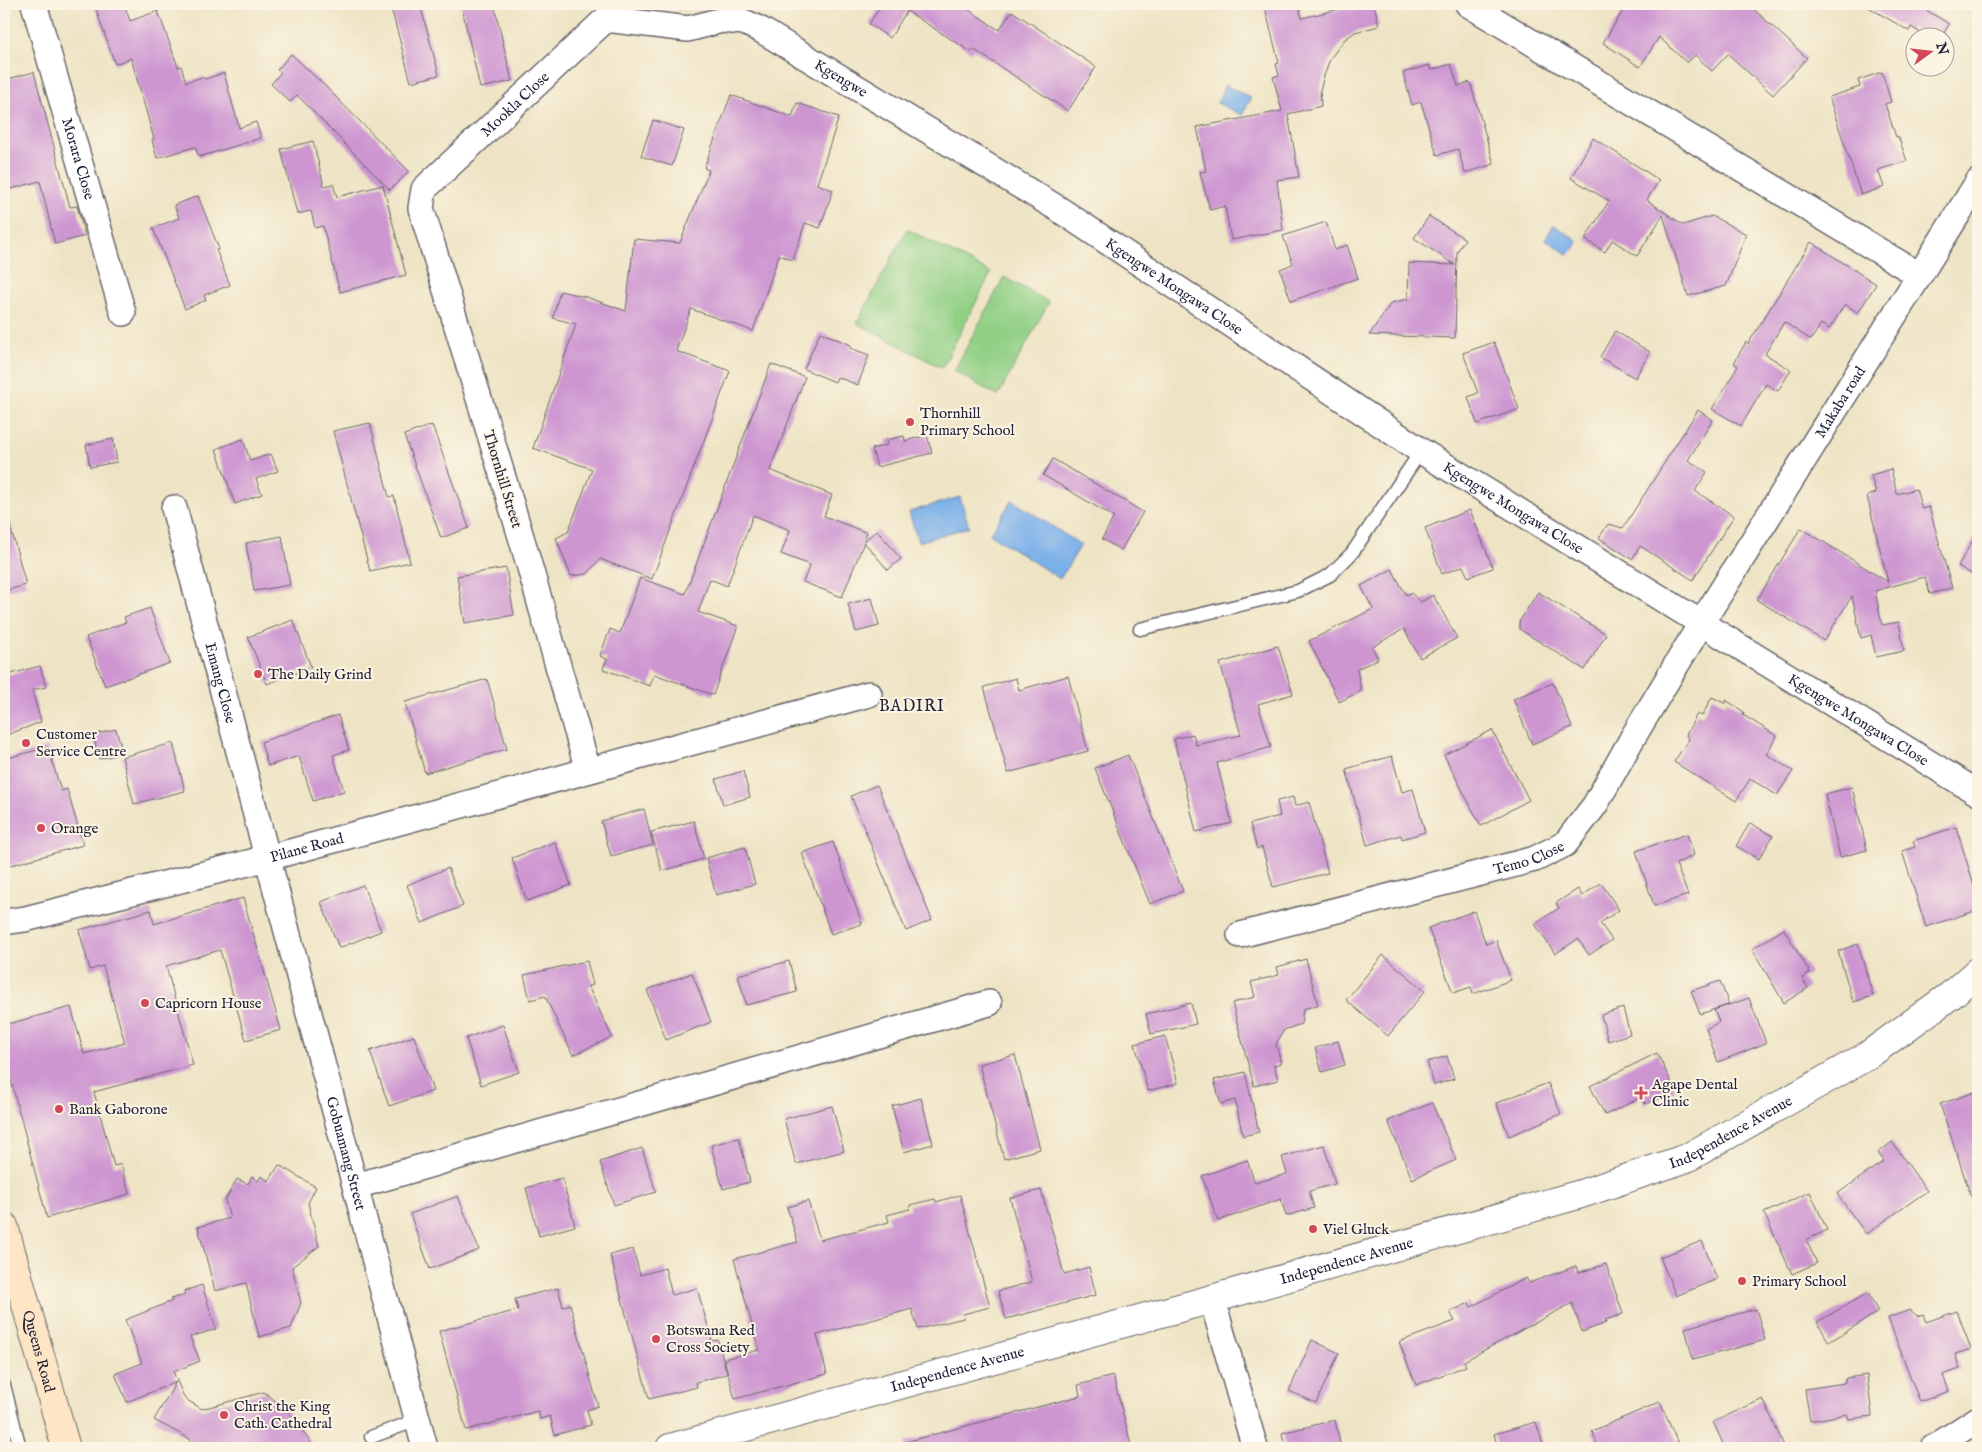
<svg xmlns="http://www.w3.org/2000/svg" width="1982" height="1452" font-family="'IM FELL English',serif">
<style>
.green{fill:#92d086;stroke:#5a7960}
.water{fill:#7bb0e9;stroke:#4e6992}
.building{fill:#cd96d1}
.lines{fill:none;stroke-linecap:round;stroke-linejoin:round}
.service-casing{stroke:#69666b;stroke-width:15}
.minor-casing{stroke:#69666b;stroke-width:28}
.tertiary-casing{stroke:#69666b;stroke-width:30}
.secondary-casing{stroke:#69666b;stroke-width:30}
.service{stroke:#fff;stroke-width:12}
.minor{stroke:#fff;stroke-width:25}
.tertiary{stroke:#fff;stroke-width:28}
.secondary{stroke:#fde5c5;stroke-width:28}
.poi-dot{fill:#d1495b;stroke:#fcf5e5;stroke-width:2}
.labels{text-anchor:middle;stroke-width:4;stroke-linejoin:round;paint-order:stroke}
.street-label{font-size:15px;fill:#22223b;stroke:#fcf5e5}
.poi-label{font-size:15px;fill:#22223b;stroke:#fcf5e5;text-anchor:start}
.neighbourhood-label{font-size:16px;letter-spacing:1px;fill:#22223b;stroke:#fcf5e5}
</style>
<rect width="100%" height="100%" fill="#fcf5e5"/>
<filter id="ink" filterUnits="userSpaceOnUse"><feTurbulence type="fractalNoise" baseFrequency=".02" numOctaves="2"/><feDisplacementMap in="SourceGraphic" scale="10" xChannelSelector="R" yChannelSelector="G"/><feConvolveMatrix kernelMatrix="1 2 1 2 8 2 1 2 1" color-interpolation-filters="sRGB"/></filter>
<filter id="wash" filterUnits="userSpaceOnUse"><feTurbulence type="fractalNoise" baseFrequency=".0096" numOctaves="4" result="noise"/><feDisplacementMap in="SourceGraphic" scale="20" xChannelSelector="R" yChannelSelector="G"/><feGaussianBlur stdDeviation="1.12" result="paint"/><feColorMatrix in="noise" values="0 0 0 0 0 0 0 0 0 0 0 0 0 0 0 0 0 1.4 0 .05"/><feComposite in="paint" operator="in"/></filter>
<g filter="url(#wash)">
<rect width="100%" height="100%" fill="#eee4c5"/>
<path class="green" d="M907,229L991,273L942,368L857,323Z
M1004,277L1049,302L998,396L954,371Z"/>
<path class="water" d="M1225,85L1251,98L1242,115L1217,103Z
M1554,225L1578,241L1569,255L1545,239Z
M960,497L969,527L918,542L909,512Z
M1012,500L1081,545L1060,579L990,534Z"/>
<g id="blocks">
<path class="building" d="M94,4H124L130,21L158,11L178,67L181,66L186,82L202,77L205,79L224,73L239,128L256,122L261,138L199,157L195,147L157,158L152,140L154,139L131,58L115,64Z
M390,4H420L439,75L411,82Z
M461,4H494L512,81L480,88Z
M882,4H960L999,30L1012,11L1096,67L1068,111L973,49L971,52L907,11L890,38L869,24Z
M1264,4H1298L1302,18L1360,4H1374L1379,26L1355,32L1344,40L1330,59L1324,76L1320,90L1321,106L1288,114L1299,177L1277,180L1283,230L1231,240L1225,206L1210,210L1200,172L1206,171L1197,127L1282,111L1273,77L1279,75L1276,64L1279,63Z
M1627,4H1748L1807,58L1773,95L1728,54L1712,71L1695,55L1687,63L1659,37L1640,67L1603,43Z
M1863,4H1916L1949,24L1941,38H1929L1911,27L1909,31Z
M291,54L323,84L409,171L390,190L297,95L290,102L271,84L281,72L277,70Z
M1451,64L1458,86L1470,82L1494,164L1465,173L1458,149L1437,155L1421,102L1412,105L1403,73L1429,65L1431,70Z
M34,72L70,207L77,206L85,236L55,244L40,181L4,191V80Z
M1882,72L1891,102L1885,104L1896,137L1898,136L1907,161L1878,170L1884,187L1861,195L1829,97L1860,87L1858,80Z
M731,95L792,117L797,103L839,117L817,184L833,190L820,228L805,223L793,260L779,255L753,331L691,309L676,351L730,371L652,579L600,559L587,574L571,576L556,538L568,532L592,469L533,448L576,324L553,318L560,291L586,297L626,311L634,239L680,243L709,170L704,168Z
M653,120L684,130L672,166L641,156Z
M1593,138L1659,180L1647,200L1683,225L1712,216L1746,234L1726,286L1688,296L1663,215L1637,256L1612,240L1605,252L1585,239L1609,201L1571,178Z
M313,141L324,186L333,184L337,197L383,185L406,275L340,292L323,226L315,228L311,211L297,214L281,149Z
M198,196L219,249L216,250L230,285L204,295L206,300L185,309L153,228L179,218L174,205Z
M1429,216L1465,239L1457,252L1455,338L1369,335L1391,303L1408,299L1409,263L1455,265L1414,238Z
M1326,222L1335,250L1347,245L1358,278L1291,301L1280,269L1293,264L1283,236Z
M1811,242L1876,284L1858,313L1845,304L1829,329L1821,324L1811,340L1784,322L1765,354L1791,370L1778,391L1766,384L1741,426L1712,409L1738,366L1734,363L1746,342L1748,344Z
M1615,331L1650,352L1635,378L1600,357Z
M820,332L851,345L850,348L869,355L858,385L837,377L835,382L804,369Z
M1494,342L1519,409L1477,424L1468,397L1478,393L1463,353Z
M771,364L805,377L770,470L832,495L824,516L867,533L864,541L877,530L901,559L888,570L864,542L842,597L803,582L810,565L781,554L790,530L753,515L727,586L710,579L698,612L738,626L713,695L654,674L650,686L603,669L607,659L600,656L610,629L620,633L640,578L685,594Z
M1698,410L1713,420L1688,460L1707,472L1695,491L1734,516L1693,580L1640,546L1632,559L1599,538L1608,524L1623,528Z
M370,423L389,497L394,496L410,562L370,571L333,431Z
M432,425L469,528L441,538L404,435Z
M927,435L932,453L877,467L872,449L887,445L886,440L904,436L905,441Z
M113,439L117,462L90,467L86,445Z
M243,439L250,461L271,454L278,471L256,479L262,494L235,504L216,449Z
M1053,459L1143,512L1121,550L1102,539L1114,517L1043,475Z
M1891,469L1897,494L1916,489L1922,509L1929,507L1952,588L1930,594L1925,577L1875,591L1882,625L1899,622L1904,651L1876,657L1871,635L1861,638L1852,596L1824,641L1757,600L1801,528L1888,582L1867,496L1876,493L1871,475Z
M1470,510L1493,568L1468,577L1463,566L1442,574L1425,528Z
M9,522L26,585L4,591V523Z
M1978,531V578L1958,566Z
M282,536L290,585L254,591L246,543Z
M506,568L514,615L465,623L457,576Z
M1392,569L1406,595L1411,593L1421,602L1433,595L1457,638L1420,658L1404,629L1372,647L1378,659L1357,669L1361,691L1339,702L1309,641L1373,609L1361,586Z
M1538,592L1606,634L1585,670L1519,629V622Z
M872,598L879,626L856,632L848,604Z
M150,608L170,663L105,686L86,637L126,622L124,617Z
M293,620L311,667L267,684L248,637Z
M1278,646L1293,694L1258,704L1271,747L1217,763L1232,823L1196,832L1174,739L1193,734L1196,745L1241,735L1220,663Z
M40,666L46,687L32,690L41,722L4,736V676Z
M1068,676L1088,751L1008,773L984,687L1016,678L1019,690Z
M487,679L507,749L425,773L405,702Z
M1553,683L1572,727L1532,744L1513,699Z
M1712,697L1726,704V700L1744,712L1743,715L1777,736L1766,754L1793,771L1777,795L1750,779L1736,801L1674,762L1689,739L1686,735L1697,714L1702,716Z
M338,715L349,750L333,755L344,791L313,801L299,756L268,766L261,742Z
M116,729L123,753L99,759L93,735Z
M1492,730L1529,800L1481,826L1444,755Z
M173,743L185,791L134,804L122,757Z
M48,747L61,791L67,789L83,845L4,867V759Z
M1128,755L1183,891L1150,904L1095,768Z
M1392,756L1402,792L1413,789L1425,832L1402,839L1401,835L1367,845L1346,769Z
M743,771L750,797L723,805L716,779Z
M877,785L932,920L906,931L851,796Z
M1852,787L1867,850L1840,857L1825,794Z
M1293,797L1295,806L1309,802L1328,873L1273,887L1262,847L1257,849L1250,824L1280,816L1277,801Z
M644,809L653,845L611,856L601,821Z
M694,821L704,859L662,871L651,832Z
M1750,823L1773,836L1759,859L1736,846Z
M1956,827L1978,898V910L1926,927L1902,851L1915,847L1913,841Z
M1687,834L1694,855L1676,864L1688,895L1654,906L1636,851Z
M555,842L571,885L527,901L512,858Z
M833,842L862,924L831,934L802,853Z
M745,847L755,884L716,895L706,858Z
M448,868L463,906L422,923L407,885Z
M1601,883L1619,910L1600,923L1612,940L1589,955L1578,939L1555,954L1535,924L1559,908L1556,903L1578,889L1582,896Z
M363,885L381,931L339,948L321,902Z
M243,898L281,1030L246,1040L220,950L166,966L193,1065L94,1092L114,1166L121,1164L129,1194L47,1218L4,1054V1025L71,1007L84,1054L125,1043L103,966L90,970L79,930L151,910L154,924Z
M1474,911L1486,944L1496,940L1511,980L1473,994L1471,987L1453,993L1428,928Z
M1784,929L1810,973L1802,978L1808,988L1784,1003L1752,949Z
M1858,944L1873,996L1853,1002L1838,951Z
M1383,955L1425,991L1388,1036L1346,1000Z
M1306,959L1318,1005L1303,1009L1301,1024L1284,1030L1276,1044L1281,1063L1274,1065L1278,1080L1254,1086L1232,1003L1255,997L1251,982L1279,975L1277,967Z
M587,961L593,985L588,986L612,1037L573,1055L545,996L530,1000L524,975Z
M789,961L797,992L746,1005L738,975Z
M692,973L711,1022L666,1040L647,990Z
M1720,981L1729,1005L1749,998L1766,1043L1718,1062L1706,1029L1719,1022L1714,1010L1728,1005L1700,1014L1691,991Z
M1191,1003L1196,1024L1151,1034L1146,1014Z
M1623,1008L1630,1034L1608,1041L1601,1015Z
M503,1025L519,1072L481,1085L466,1038Z
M414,1036L433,1091L389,1106L370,1051Z
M1165,1036L1178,1083L1148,1091L1135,1044Z
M1338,1041L1345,1065L1322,1072L1315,1048Z
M1657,1053L1675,1090L1645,1104L1642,1097L1605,1115L1590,1086Z
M1015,1055L1040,1149L1004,1159L979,1064Z
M1447,1056L1454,1079L1434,1085L1427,1062Z
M1245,1072L1259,1132L1243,1136L1235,1100L1221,1104L1214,1080Z
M1548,1083L1561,1114L1509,1136L1496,1103Z
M1978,1091V1207L1975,1208L1940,1104Z
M921,1098L933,1144L904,1152L892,1106Z
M1432,1103L1456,1160L1412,1179L1388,1121Z
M832,1106L844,1151L796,1164L784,1119Z
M739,1138L750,1182L723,1189L711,1145Z
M1892,1142L1927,1191L1866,1234L1837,1194L1884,1161L1878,1153Z
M1324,1145L1335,1184L1309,1191L1314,1208L1286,1216L1281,1199L1218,1221L1202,1176L1247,1160L1255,1183L1287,1174L1282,1157Z
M642,1148L656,1192L614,1205L600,1162Z
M279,1165L316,1187L308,1203L319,1246L292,1267L301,1303L291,1328L259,1337L246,1283L215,1291L198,1227L230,1218L225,1200L237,1179L248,1184L252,1176L258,1181L261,1176L269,1181Z
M562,1178L575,1226L539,1236L526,1188Z
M1041,1190L1064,1274L1089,1267L1096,1295L1006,1319L998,1291L1032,1282L1010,1198Z
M1810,1192L1827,1230L1806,1240L1817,1263L1792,1274L1764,1213Z
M960,1195L990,1307L963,1314L964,1318L918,1329L912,1309L817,1335L827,1374L735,1399L724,1359L759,1350L734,1259L798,1242L787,1207L808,1201L820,1240L889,1222L887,1215L910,1209V1205L935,1199L936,1202Z
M458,1196L479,1250L430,1269L410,1214Z
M1702,1241L1717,1279L1676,1296L1660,1257Z
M633,1249L640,1275L665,1268L672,1295L697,1288L712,1341L718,1340L727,1374L696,1382L697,1387L649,1399L610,1255Z
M1606,1264L1623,1314L1605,1320L1606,1323L1582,1332L1572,1303L1464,1361L1466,1366L1416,1385L1399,1342L1455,1321L1450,1312L1469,1303L1471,1307L1526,1278L1529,1283L1576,1266L1578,1273Z
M202,1285L216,1329L190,1337L200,1361L173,1372L185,1399L202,1409L264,1392L286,1409L315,1448H190V1439L154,1420L176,1382L127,1402L115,1374L142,1363L125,1320L172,1301L171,1299L185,1295L184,1291Z
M558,1288L563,1307L570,1304L598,1406L587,1410L591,1425L555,1435L550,1416L540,1419L538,1411L466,1430L439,1331L518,1310L515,1299Z
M1868,1293L1878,1312L1829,1342L1817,1322Z
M1756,1309L1765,1340L1693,1360L1685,1328Z
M1910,1310L1917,1316L1923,1314L1926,1322L1957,1311L1971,1349L1955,1354L1960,1369L1943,1375L1949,1391L1920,1402L1888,1318Z
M1312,1340L1339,1353L1316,1403L1289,1391Z
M1867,1375L1872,1416L1849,1419L1847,1414L1810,1421L1805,1389L1844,1383L1846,1378Z
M1113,1376L1132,1448H906L905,1442L1080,1396L1078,1385Z
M1763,1399L1785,1448H1725L1713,1422Z
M1660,1402L1680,1448H1599L1592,1431Z
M1335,1420L1341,1448H1285L1282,1433Z
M1536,1422L1544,1448H1498L1494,1434Z"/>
</g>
</g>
<g filter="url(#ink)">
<use href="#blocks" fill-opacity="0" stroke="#69666b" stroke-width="1"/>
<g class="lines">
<g class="service-casing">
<path id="service" d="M1140,629L1298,591L1330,575L1352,553L1421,451
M4,1385L20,1448
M371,1437L417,1420"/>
</g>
<g class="minor-casing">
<g id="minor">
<path id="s1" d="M34,4L123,313"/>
<path d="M1468,4L1919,275"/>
<path id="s2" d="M606,19L688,29L722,20L744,22L761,30L1057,208L1421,451L1978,793"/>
<path id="s3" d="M174,508L425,1448"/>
<path id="s4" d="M588,770L522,540L421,208L424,189L606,19"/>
<path id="s5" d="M4,922L25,919L268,858L869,694"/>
<path id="s6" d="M1240,935L1535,859L1565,844L1595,805L1633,737L1702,622L1978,182"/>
<path d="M356,1186L989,1003"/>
<path d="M1212,1299L1255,1448"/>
<path d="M1933,1448L1978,1419"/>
</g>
</g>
<g class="tertiary-casing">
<g id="tertiary">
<path id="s7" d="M670,1448L1212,1299L1581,1194L1687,1158L1867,1056L1951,995L1978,971"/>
</g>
</g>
<g class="secondary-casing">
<g id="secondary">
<path id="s8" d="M4,1226L66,1448"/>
</g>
</g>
<use href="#service" class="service"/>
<use href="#minor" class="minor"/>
<use href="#tertiary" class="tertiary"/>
<use href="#secondary" class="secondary"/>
</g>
</g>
<g class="poi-dot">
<circle cx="910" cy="422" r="5"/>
<circle cx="258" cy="674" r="5"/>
<circle cx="26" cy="743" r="5"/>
<circle cx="41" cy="828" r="5"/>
<circle cx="145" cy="1003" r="5"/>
<path d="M1638.5 1085.5h5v5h5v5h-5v5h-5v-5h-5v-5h5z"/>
<circle cx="59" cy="1109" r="5"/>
<circle cx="1313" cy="1229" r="5"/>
<circle cx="1742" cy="1281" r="5"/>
<circle cx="656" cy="1339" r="5"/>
<circle cx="224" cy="1415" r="5"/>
</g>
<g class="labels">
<g class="street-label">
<text dy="5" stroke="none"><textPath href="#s2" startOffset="252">Kgengwe</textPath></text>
<text dy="5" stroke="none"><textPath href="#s4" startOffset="730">Mookla Close</textPath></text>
<text dy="5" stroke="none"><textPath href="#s1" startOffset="161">Morara Close</textPath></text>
<text dy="5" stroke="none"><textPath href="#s2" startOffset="645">Kgengwe Mongawa Close</textPath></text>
<text dy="5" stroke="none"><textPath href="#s6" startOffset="859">Makaba road</textPath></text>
<text transform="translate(503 479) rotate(73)" y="5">Thornhill Street</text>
<text dy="5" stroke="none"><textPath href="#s2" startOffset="1050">Kgengwe Mongawa Close</textPath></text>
<text dy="5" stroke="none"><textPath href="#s3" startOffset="181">Emang Close</textPath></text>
<text dy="5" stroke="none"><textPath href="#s2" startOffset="1455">Kgengwe Mongawa Close</textPath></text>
<text dy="5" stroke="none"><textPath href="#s5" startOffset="312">Pilane Road</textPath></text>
<text dy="5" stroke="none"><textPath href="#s6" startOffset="299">Temo Close</textPath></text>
<text dy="5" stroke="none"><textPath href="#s7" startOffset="1108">Independence Avenue</textPath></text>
<text dy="5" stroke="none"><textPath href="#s3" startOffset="668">Gobuamang Street</textPath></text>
<text dy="5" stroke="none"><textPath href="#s7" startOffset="702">Independence Avenue</textPath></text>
<text dy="5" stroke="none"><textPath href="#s8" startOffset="130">Queens Road</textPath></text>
<text dy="5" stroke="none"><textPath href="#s7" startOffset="298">Independence Avenue</textPath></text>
</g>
<g class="poi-label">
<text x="920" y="418">Thornhill<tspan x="920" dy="17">Primary School</tspan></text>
<text x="268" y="679">The Daily Grind</text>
<text x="36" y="739">Customer<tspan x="36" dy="17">Service Centre</tspan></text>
<text x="51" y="833">Orange</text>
<text x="155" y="1008">Capricorn House</text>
<text x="1652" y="1089">Agape Dental<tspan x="1652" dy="17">Clinic</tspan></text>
<text x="69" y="1114">Bank Gaborone</text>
<text x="1323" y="1234">Viel Gluck</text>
<text x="1752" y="1286">Primary School</text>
<text x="666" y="1335">Botswana Red<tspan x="666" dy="17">Cross Society</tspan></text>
<text x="234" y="1411">Christ the King<tspan x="234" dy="17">Cath. Cathedral</tspan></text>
</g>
<g class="neighbourhood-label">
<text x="912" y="711">BADIRI</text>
</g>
</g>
<rect width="1982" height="1452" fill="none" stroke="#fcf5e5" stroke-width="20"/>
<g transform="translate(1930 52) rotate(75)"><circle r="24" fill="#fcf5e5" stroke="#a5a1a1"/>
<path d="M0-4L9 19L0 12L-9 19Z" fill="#d1495b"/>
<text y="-8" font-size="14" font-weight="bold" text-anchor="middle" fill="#22223b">N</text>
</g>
</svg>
